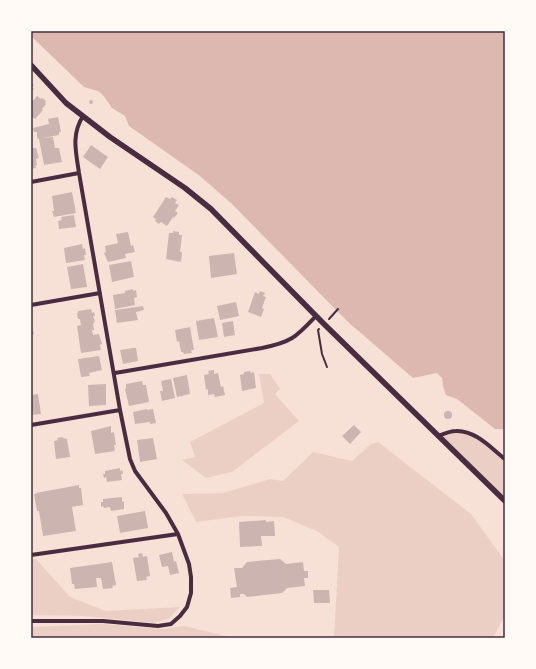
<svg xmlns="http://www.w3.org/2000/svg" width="536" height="669" font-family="Commissioner,sans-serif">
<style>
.green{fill:#ebcfc5}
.water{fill:#dcb8b0}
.building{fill:#ccb4b1}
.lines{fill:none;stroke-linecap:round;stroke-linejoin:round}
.path{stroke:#4a2c40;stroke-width:2}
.minor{stroke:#4a2c40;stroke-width:4}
.tertiary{stroke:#4a2c40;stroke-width:5.5}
.neatline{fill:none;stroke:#4a2c40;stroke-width:1.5}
</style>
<rect width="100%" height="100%" fill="#f7e1d7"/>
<path class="green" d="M259,374H270L280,389L275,394L299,421L232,472L206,478L182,460L195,457L190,442L264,403Z
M457,431L476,436L505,459V501L438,436Z
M378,442L471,514L505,561V615L493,638H334L339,547L317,531L283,517L242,516L196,522L182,494L223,493L270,479L283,481L313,452L352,461L371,444Z
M31,559H36L70,597L106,611L180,607L168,619L153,623L83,616L31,615Z
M101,624L163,629L184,626L234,638H31V627Z"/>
<path class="water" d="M31,31H505V429H495L457,399L446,395L443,386L442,378L437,373L413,378L406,372L348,322L232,204L200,176L129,126L125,116L112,108L103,95L98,91L84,87L31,36Z"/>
<path class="building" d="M31,82L34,85L32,87L34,89L31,92Z
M37,96L41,99L42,98L46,101L45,103L46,104L42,109L43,110L35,119L31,116V103Z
M89 102a2 2 0 1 1 4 0a2 2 0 1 1-4 0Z
M58,117L61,132H59V135L43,138L53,137L55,148H59L62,162L44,165L39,139L37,138V132H34L33,128L49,124L48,119Z
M91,145L108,157L100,169L83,157Z
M31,148H36L39,158L36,159L37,165L35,166L36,168L31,169Z
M72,192L76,213L54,217L52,211H54L52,196Z
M166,197L170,199L172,197L177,200L175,203L179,205L175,211L178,213L174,218L173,217L167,226L161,222L159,224L155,221L156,219L153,217Z
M74,215L76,227L59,229L58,221L62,220L61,217Z
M173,231L179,232V235H182L180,252H182L181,262L166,259L169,233H173Z
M128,232L131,246L133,245L135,252L125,254L126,258L108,262L104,253L106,252L105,246L118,243L116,234Z
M82,244L83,249L85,248L86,255H84L85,260L66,263L64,248Z
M234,253L237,274L211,278L209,256Z
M131,261L134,277L112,282L109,265Z
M83,264L87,287L71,289L67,267Z
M133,289V291L136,290L137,297L134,298L135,305L115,309L113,295L125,293V291Z
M260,291L265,293L263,296L266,297L262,308L264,309L261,317L248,312L255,292L259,294Z
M236,302L239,316L220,320L217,306Z
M143,306L144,310L136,312L138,320L117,323L115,310Z
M91,309L92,313L94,312L95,316H93L95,321L93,324L94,330H92L93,335L99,334L102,344L100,345L101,350L81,353L77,326L81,325L80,319H78L77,313H78V311Z
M214,318L218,337L199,340L196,321Z
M233,321L235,335L224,337L222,323Z
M31,323L34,334L31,335Z
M190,327L194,350H191L192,353L184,354L183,352H181L179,341L177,342L175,330Z
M133,348H136L138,361L123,364L120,350Z
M99,356L102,370L89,373L90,376L81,377L78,359Z
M214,370V374L218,373L221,387L223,386L225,395L215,397L214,394L208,395V389L206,390L204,375L209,374L208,371Z
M250,371L251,373L254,372L256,388L242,391L240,375L244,374V372Z
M187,375L190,394L177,397L173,378Z
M171,379L175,398L162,401L160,391H163L161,381Z
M142,381L143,385H146L149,402L129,406L125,389H126V384Z
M106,384V405L89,406L88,385Z
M38,394L41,414L31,415V395Z
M147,409V410L153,409L156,423L150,424V422L135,424L133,412Z
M444 415a4 4 0 1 1 8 0a4 4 0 1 1-8 0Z
M354,425L361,432L350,444L342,436Z
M111,426V433L114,432L116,445H114L115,451L95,454L91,431Z
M63,437V438L67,439L70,457L56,459L54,441L58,440L57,438Z
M153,438L157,459L140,462L137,440Z
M120,468V471L122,470L123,474H121L122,480L107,482L106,477L104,478L103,474H105V471Z
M79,485V488H81L83,505L72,507L76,531L43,536L39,511H37L34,494H36V493Z
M122,497V502L124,501V509L111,511L110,507L104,508L103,506L101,507V502H103V499Z
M145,511L148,528L120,533L117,516Z
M266,520V522L274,521L275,536H261L262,546L240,547L239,522Z
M172,552L174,562L176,561L179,573L170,575L168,566L162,567L159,555Z
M142,553L143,557L147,556L150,576L146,577L147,580L137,581L133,558L139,557L138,554Z
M280,559L286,564L303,562L304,571H308V578H304L305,586L287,588L282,593L247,597L244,594H240V597L231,598L230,588L237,587L234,568H242L247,562Z
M112,562L116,585L112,586L113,588L103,589L101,578H96L97,587L75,589L74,584H72L70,568Z
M313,590H329L330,603H314Z"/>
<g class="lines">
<path class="path" d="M329,319L338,309
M319,329L318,330L322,354L327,367"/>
<path class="minor" d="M31,182L79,173
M31,305L100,293
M115,373L262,348C292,342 296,337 316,316
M31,425L120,410
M438,436C443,434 450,431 456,431C475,430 491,448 505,459
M31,555L178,534
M31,621H103L158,626L171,624L180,616L187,607L191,593V577L189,564L178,534L166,513L135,471L130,459L120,410L79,173C76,152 71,135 83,116"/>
<path class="tertiary" d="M31,65L66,103L110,137L185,188L211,209L324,324L505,501"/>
</g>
<rect width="536" height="669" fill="none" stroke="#fffaf5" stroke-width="64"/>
<rect x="32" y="32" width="472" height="605" class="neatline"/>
</svg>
